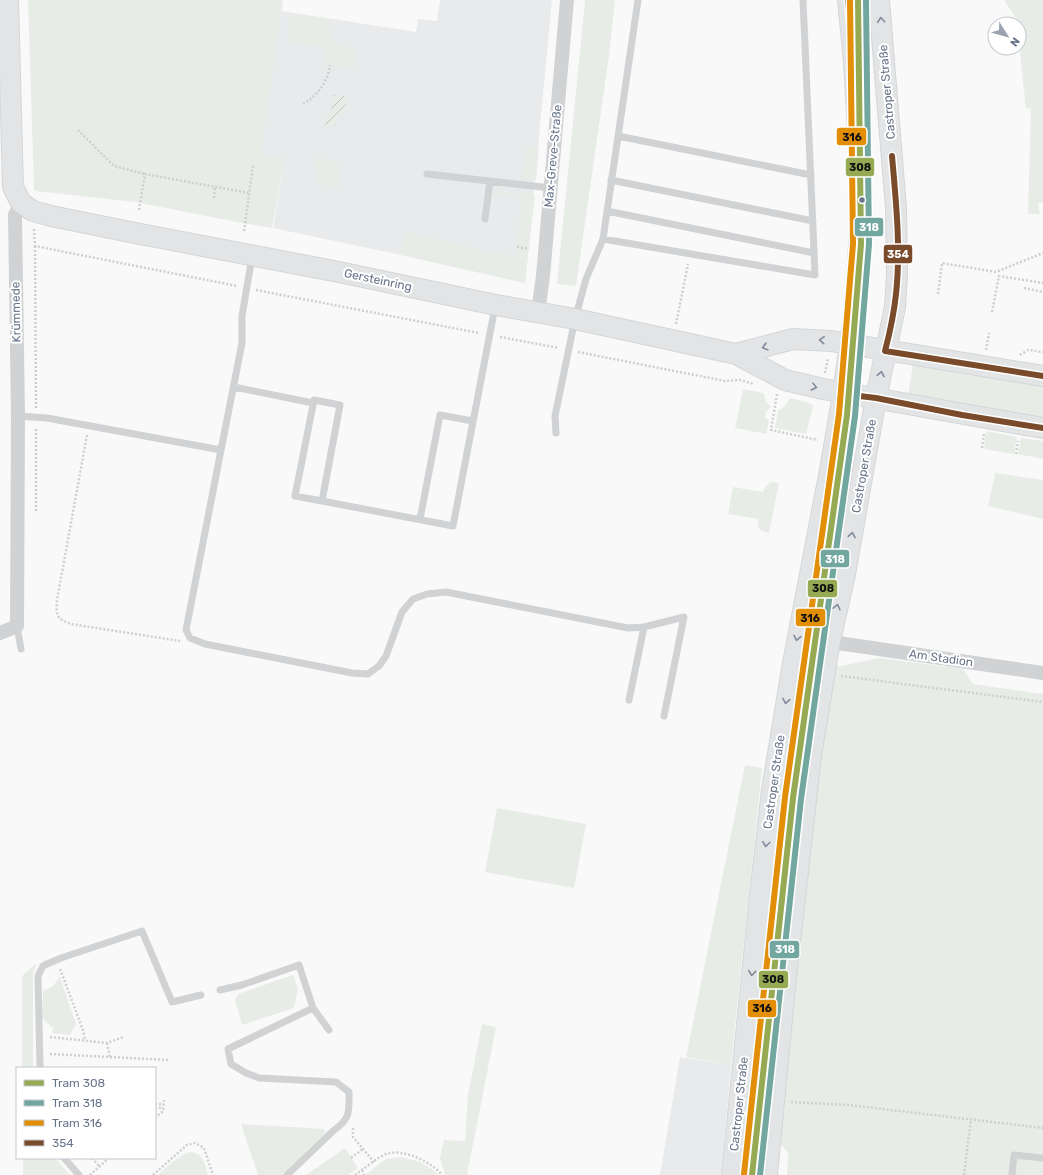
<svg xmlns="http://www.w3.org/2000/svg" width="1043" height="1175" font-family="Rubik,sans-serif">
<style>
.built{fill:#e9eaeb}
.green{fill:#e8ece7}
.garden{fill:url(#garden-furrows)}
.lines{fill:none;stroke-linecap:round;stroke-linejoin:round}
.secondary-casing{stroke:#d4d6d8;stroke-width:22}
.path{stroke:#cecfd0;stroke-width:2.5;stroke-dasharray:2 2;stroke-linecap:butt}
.lane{stroke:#d1d2d4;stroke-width:7}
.street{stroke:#d1d2d4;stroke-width:14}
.secondary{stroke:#e3e4e5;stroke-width:20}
.bus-1-casing{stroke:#fff;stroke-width:9}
.bus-1{stroke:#7a4b2a;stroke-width:6}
.tram-1-casing{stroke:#fff;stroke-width:9}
.tram-2-casing{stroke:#fff;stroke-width:9}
.tram-3-casing{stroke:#fff;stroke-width:9}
.tram-1{stroke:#95aa53;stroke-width:6}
.tram-2{stroke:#72a7a0;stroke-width:6}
.tram-3{stroke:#e28e07;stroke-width:6}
.oneway{stroke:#818a9c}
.bus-dot{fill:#68748a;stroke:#fff;stroke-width:1.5}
.labels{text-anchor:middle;stroke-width:4;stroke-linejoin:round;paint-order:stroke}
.street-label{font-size:12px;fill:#68748a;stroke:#fff}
.line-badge{stroke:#fff;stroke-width:1.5}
.badge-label{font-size:11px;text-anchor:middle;font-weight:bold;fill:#fff}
.pale-badge-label{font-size:11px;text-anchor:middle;font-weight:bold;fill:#111}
</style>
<defs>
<pattern id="garden-furrows" width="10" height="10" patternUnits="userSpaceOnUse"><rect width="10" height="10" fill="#e8ece7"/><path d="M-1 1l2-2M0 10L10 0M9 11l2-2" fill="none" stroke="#c0c4c1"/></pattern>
</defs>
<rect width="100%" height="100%" fill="#f9f9f9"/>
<path class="built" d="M440,0H552L525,283L401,255L273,228L285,160L260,155L281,11L416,32L418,19L437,21Z
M780,794L797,796L759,1175H739Z
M680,1057L731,1065L721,1175H660Z"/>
<path class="green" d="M28,0H283L261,154L285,160L272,228L242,223L135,202L36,191L34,189Z
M585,0H615L609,56L576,286L557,284Z
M1004,0H1043V202L1038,203L1040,214H1028L1031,109L1026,108L1019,45V24H1017L1016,18Z
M288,13L327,19L333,44L356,48L353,69L324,65L326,47L288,43Z
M526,146L539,148L536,180L522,179Z
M314,157L337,162L339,187L317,184Z
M495,191L535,195L525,283L401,255L405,232L467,245L466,248L489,252V253L516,255L521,197L494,194Z
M913,364L1043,381V421L908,396Z
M743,389L763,393L764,394L766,402L771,407L766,411L765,417L769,421L766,434L735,428Z
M790,398L812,404L813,407L806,434L775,428L778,410L784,407Z
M986,431L1017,437L1014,454L984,449Z
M1021,438L1043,441V459L1018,454Z
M995,473L1043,480V519L988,506Z
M771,482L779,483L769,533C759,531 758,529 758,519L728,514L733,487L763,492L766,486Z
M880,658L963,669L973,684L1043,694V1175H787L788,1153L777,1140L808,846L832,666L836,667Z
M745,765L762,768L731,1065L686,1057Z
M497,808L586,824L574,888L485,872Z
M37,963L33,973V1068H22V976Z
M293,975L298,989L294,1008L242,1025L235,1000L238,994Z
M60,977L76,1024L70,1035L52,1033L53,1028L42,1018L43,991L52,987Z
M482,1024L496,1027L467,1175H445L440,1158L444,1140L465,1141L468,1095Z
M241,1124L325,1129L324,1134L282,1175H258Z
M345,1148L358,1168L348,1175H306Z
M191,1152C205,1155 204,1163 208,1175H158C168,1166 178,1155 191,1152Z
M399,1157C413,1159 428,1163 438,1175H365L386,1159Z
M23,1158H55L70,1175H23Z"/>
<path class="garden" d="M334,95L347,97L344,114L336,115L335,126H325L324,116L330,115Z"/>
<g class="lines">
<g class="secondary-casing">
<path id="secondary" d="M8,0L13,187L21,203L33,211L51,216L135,233L339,272L496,305L575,319L736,354L785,380L823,389L1043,428
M736,354L793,339L831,341L1043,376
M732,1175L760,895L772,790L793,663L830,470L843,394L855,308L862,200L854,62L848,0
M767,1175L785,987L811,755L830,641L845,574L876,398L895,307L897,275L896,208L879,0"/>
</g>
<path class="path" d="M303,104C317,96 328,82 330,65
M78,130L114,166L145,174
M214,198L215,187
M139,210L145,174L249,193
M34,229L35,246L237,286
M244,231L253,166
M35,246L36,408
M517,247L529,249
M1024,288L1043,292
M256,290L479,333
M938,294L942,263L996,272L1043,253
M992,312L999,276L1043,283
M676,324L688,264
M500,337L559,348
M986,350L989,333
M578,352L725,381L740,380L754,384
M1020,355L1028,350L1043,352
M825,373L828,358
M777,394L771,430L818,440
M87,435L57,600C56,616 56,618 71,624L180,641
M982,448L984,434
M1016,454L1018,441
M36,511V427
M841,676L1043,702
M60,969L83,1030L85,1040
M50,1037L107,1043L123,1037
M107,1043L110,1057
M50,1054L168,1060
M791,1102L849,1105L1043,1128
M155,1104H164
M155,1109L163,1107
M155,1118L163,1111L164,1100
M353,1128V1137L374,1162
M92,1158L100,1167
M351,1158L363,1149
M362,1170L364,1175
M90,1175L109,1158
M153,1175L187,1145L195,1143L204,1148L213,1175
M355,1175C365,1168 375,1159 386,1154C403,1148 432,1162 442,1175
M964,1175L971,1119"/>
<path class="lane" d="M638,0L603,239L815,275L803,0
M618,136L811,175
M427,174L551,188
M611,180L813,221
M607,211L814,253
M485,219L490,181
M234,387L313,403
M18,416L47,418L221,450L186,630L190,638L205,644L352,673L368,674L379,666L386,656L402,612L413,599L427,594L446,592L628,628L644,627L684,617L664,716
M556,433L555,416L575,319L586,279L603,239
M221,450L242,343V316L252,257
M322,501L295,496L314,400L340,405L322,501L453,526L495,307
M420,519L440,415L473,421
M17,626L21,649
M793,663L825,669
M629,700L644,627
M220,990L242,985L299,965L313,1008L329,1030
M40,1068L38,976L43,966L47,964L61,958L142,931L172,1002L201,995
M64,1158L79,1175
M287,1175L333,1131C351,1118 349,1112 349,1092L336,1082L259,1078L246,1073L231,1064L228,1049L313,1008
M1012,1175L1014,1155L1043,1158"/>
<path class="street" d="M538,312L543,276L567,0
M0,633L17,626L18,416L15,215L21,203
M838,643L1043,673"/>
<use href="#secondary" class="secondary"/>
<g class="bus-1-casing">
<path id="bus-1" d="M885,351C890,332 894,313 896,294C901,248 896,202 892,156
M885,351L1043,376
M843,394L855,308L862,200L854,62L848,0
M843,394L876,398L962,415L1043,428"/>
</g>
<use href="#bus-1" class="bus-1"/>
<g class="tram-1-casing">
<path id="tram-1" d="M752,1175L793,798L847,415L861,244L858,0"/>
</g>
<g class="tram-2-casing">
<path id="tram-2" d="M760,1175L801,799L855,416L869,244L866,0"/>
</g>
<g class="tram-3-casing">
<path id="tram-3" d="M744,1174L785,797L839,414L853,244L850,0"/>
</g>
<use href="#tram-1" class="tram-1"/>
<use href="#tram-2" class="tram-2"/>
<use href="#tram-3" class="tram-3"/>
</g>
<defs><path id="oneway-chevron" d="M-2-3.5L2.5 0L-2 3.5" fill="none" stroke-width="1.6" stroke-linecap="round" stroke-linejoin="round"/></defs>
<g class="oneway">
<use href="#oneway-chevron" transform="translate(881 20) rotate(-95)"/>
<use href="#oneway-chevron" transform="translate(822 340) rotate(-176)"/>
<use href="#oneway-chevron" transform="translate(765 347) rotate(165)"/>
<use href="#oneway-chevron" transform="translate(881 374) rotate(-79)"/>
<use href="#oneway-chevron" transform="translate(814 387) rotate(14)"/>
<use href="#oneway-chevron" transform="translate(852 535) rotate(-80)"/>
<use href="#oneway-chevron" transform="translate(837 607) rotate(-77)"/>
<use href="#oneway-chevron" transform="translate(797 638) rotate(101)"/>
<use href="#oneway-chevron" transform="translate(786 701) rotate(100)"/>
<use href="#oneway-chevron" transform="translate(766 844) rotate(97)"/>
<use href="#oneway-chevron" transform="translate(752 973) rotate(96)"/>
</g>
<circle class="bus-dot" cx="862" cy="200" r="3.5"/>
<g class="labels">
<g class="street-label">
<text transform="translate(887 92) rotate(-95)" y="4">Castroper Straße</text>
<text transform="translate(553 156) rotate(-85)" y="4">Max-Greve-Straße</text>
<text transform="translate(378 280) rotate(12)" y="4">Gersteinring</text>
<text transform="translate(16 312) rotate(-91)" y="4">Krümmede</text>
<text transform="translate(864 466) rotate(-80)" y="4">Castroper Straße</text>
<text transform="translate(941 658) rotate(8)" y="4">Am Stadion</text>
<text transform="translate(774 782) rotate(-82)" y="4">Castroper Straße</text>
<text transform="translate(739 1104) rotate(-84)" y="4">Castroper Straße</text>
</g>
</g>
<g class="line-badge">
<rect x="836" y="127" width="31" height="19" rx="4" fill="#e28e07"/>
<rect x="845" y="157" width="30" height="20" rx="4" fill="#95aa53"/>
<rect x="854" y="217" width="30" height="20" rx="4" fill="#72a7a0"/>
<rect x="883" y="244" width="30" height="20" rx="4" fill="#7a4b2a"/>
<rect x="820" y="549" width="30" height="19" rx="4" fill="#72a7a0"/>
<rect x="807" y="579" width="31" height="19" rx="4" fill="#95aa53"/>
<rect x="795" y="608" width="31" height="19" rx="4" fill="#e28e07"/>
<rect x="769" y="940" width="31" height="19" rx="4" fill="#72a7a0"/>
<rect x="758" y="970" width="31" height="19" rx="4" fill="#95aa53"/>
<rect x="747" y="999" width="30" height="19" rx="4" fill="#e28e07"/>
</g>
<g class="badge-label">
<text x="869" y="231">318</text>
<text x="898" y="258">354</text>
<text x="835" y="563">318</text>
<text x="785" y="953">318</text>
</g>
<g class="pale-badge-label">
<text x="852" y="141">316</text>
<text x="860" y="171">308</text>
<text x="823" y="592">308</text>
<text x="810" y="622">316</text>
<text x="773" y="983">308</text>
<text x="762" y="1012">316</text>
</g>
<rect x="16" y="1067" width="140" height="92" fill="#ffffff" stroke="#c3c7d0"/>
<rect x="24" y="1080" width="20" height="6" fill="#95aa53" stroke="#c3c7d0"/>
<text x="52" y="1087" font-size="12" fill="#68748a">Tram 308</text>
<rect x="24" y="1100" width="20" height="6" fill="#72a7a0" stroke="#c3c7d0"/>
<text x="52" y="1107" font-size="12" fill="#68748a">Tram 318</text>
<rect x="24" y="1120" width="20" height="6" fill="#e28e07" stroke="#c3c7d0"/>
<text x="52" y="1127" font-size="12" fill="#68748a">Tram 316</text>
<rect x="24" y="1140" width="20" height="6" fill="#7a4b2a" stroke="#c3c7d0"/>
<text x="52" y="1147" font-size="12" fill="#68748a">354</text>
<g transform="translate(1007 36) rotate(127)"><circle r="19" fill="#ffffff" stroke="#c3c7d0"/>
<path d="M0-3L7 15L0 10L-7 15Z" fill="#9ba3b1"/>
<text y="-6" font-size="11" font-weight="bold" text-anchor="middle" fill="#68748a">N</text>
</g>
</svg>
